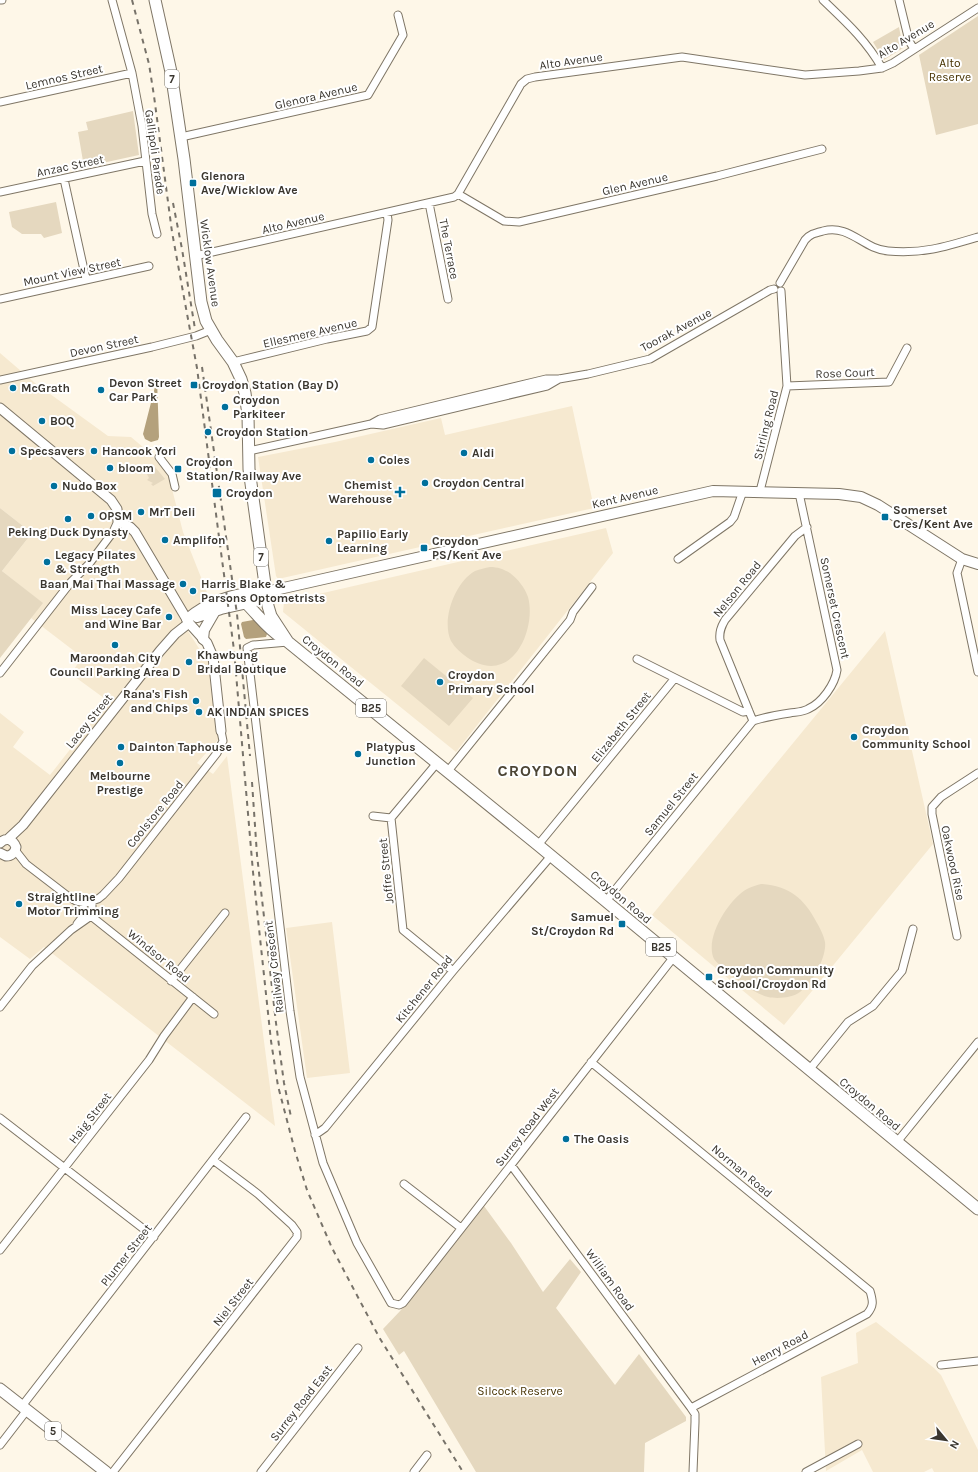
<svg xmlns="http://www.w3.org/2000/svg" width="978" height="1472" font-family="Karla,sans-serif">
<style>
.built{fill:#f6e9d0}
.green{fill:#e5d8bf}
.water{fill:#b4a17c}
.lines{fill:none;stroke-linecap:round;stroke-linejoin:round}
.minor-casing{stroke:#7f7666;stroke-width:9}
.tertiary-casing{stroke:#7f7666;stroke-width:11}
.secondary-casing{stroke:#7f7666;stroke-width:12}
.primary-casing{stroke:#7f7666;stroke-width:13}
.minor{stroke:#fff;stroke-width:7}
.tertiary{stroke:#fff;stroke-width:9}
.secondary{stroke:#fff;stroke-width:10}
.primary{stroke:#fff;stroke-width:11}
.rail{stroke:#777269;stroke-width:2;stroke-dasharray:5 5;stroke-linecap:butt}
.poi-dot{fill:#00709c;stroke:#fff;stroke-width:1.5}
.labels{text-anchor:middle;stroke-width:4;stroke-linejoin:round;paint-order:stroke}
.shield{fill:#fff;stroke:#75726d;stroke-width:1}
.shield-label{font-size:11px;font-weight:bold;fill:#3a362f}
.street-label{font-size:12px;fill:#3a362f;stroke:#fff}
.park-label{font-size:12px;fill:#463200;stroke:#fff}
.poi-label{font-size:12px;font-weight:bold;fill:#3a362f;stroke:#fff;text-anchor:start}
.district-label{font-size:16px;font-weight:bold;letter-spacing:1px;fill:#4c4535;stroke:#fff}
</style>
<rect width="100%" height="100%" fill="#fef7e8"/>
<path class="built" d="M0,353L35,383L108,436L131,437L150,453L171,479L172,489L183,532L208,595L207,598L202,603L190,609L179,617L200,650L201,654H217L225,732L197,763L213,774L227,756L275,1126L44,947L30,959L0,937V713L24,732L13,747L50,775L108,701L71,674L82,657L31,618L42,603L2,571L32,533L0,508Z
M572,406L594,508L278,579L276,576L258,457L335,442L441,418L445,435Z
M606,528L613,553L456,752L283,612L284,602Z
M885,631L933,844L784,1025L652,915Z
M332,922L350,1073L307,1078L286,928Z
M876,1322L934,1368L941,1375L978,1450V1472H934L932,1468L924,1472H873L862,1450L826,1471L821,1377L858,1363L856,1333Z"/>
<path class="green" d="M978,16V124L936,135L919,55Z
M899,27L903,48L884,60L873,42Z
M133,111L139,155L84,167L78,132L88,130L86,122Z
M56,202L62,233L44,238L41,234H22L12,227L9,212Z
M155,467L165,479L153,486L151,484L153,483L147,480L149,478L147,474Z
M0,508L32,533L2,571L43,603L0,658Z
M490,567C498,567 503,569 510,573C518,579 525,588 528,597C535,622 521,666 491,666C483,666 474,662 468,658C461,653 455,648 451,641C441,620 455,582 475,571C480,569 485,568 490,567Z
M424,658L473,698L449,726L401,686Z
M761,884C789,886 804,898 817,923C820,928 824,936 825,942C827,957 812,984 800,992C792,998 777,999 768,997C754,994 733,977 722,967C720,965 716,962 714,959C704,938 729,899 747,889C751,887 756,885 761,884Z
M484,1206L511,1243L543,1292L570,1259L581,1272L556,1308L615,1385L639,1354L686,1417V1421L645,1443L644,1472H476L404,1351L399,1355L383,1329L401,1310Z"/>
<path class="water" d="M157,379L159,437L158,440L151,442L145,439L143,434Z
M253,620H256L267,634L266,637L246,639L244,637L241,624L242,622Z"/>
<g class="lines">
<g class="minor-casing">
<path id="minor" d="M0,0H2
M112,0L132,73L142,126L152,214L157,234
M823,0C846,22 866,40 882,68
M899,0L909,41L914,49
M0,102L132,73
M181,137L368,95L403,35L398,15
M64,179L86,279
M0,192L145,161
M458,194L504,221L519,222L717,176L822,149
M429,203L448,299
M195,256L454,197L458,194L521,84L527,79L535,77L682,57L805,75L859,71L882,68L893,63L978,8
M780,283L805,240C810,234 815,233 823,231C850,224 863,249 888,251C923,254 945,247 978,237
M0,299L149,266
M233,362L327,339L367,331L372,327L388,220L387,213
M0,380L152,347L196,336L211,330
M787,386L889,382L907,348
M371,424L380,419L546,379H559L588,374L650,359L770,290L774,289
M249,451L371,424L383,425L547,386L559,379
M159,457L172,474L175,487
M760,491L787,386L781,291
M678,559L730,522L734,517L743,491
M962,559L957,573L978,672
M288,642L253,645L247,648L290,1011L300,1077L323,1163L357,1243L391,1303L399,1305L403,1303L673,958
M637,659L743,712L749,711
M0,673L71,582L89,564L113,532L118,521
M753,721C765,717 777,715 790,713C796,712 803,712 808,709C822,703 835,684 837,670L799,493
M753,721L720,640C719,632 721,627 725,620L795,536L807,527
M437,763L391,818L403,930L453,971
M448,771L570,620L573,612L592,587
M373,816L391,818
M538,845L675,678
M15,850L26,864L69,897L76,901L86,903L98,899L103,895L119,878L217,753L223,741L221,731
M606,901L753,721
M91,916L214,1014
M77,924L84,915L83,903
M957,936L932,814V807L941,797L978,773
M171,981L225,913
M0,1007L32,966L71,930L91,916L92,912V902
M591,1062L870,1291C873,1301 874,1306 867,1314L691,1408
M809,1070L848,1022L873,1006L902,971L913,929
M0,1118L154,1237
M315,1135L325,1128L453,971L551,856
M897,1142L978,1042
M511,1165L691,1408L695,1414V1422L693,1472
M404,1184L461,1228
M0,1250L149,1060L164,1036L193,997
M941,1365L978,1361
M22,1406L246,1117
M0,1445L27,1410
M113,1472L297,1237V1232L292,1225L258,1194L213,1160
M261,1472L358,1348
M414,1472L427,1455
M806,1472L858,1444"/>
</g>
<g class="tertiary-casing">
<path id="tertiary" d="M0,408L111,500L117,509L118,521L130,527L135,532L189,623L207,643L213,657L221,731
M8,839L23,825L160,651L175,634L189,623
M0,843C6,837 13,839 16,847C15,853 11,856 6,856L0,853"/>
</g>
<g class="secondary-casing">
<path id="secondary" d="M197,617L221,609L256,601L266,592
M187,619C209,601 237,592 266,592L713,491L839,494L861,497L878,505L962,559L978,564
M203,639L204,630L215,611"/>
</g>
<g class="primary-casing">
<path id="primary" d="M155,0L171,72L184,159L201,302L206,321L217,340L233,362L241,379L245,393L248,415L249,469L268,606L271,616L288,642L538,845L978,1209
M246,603C258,615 267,628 281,637
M0,1389L106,1472"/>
</g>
<use href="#minor" class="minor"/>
<use href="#tertiary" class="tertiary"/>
<use href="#secondary" class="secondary"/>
<use href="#primary" class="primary"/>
<path class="rail" d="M132,0L149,64L154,96L172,232L197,368L219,537L234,650L253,872L271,1041L278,1086L295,1151L307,1190L332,1248L379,1337L463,1472
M173,203L182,249L195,329
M202,367L237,614L250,756
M252,782L257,855L276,1023L284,1083L291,1117"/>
</g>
<g class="poi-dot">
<rect x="189" y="179" width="8" height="8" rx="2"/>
<rect x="190" y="381" width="8" height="8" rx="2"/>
<circle cx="13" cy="388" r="4"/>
<circle cx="101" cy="390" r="4"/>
<circle cx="225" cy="407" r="4"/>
<circle cx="42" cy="421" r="4"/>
<circle cx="208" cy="432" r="4"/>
<circle cx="12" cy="451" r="4"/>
<circle cx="94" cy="451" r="4"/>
<circle cx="464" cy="453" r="4"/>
<circle cx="371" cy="460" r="4"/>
<circle cx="110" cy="468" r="4"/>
<rect x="174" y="465" width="8" height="8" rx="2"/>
<circle cx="425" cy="483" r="4"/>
<circle cx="54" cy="486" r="4"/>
<path d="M398 486h4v4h4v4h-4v4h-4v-4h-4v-4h4z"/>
<rect x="212" y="488" width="10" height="10" rx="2"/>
<circle cx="141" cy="512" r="4"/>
<circle cx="91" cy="516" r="4"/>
<rect x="881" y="513" width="8" height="8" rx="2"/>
<circle cx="68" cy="519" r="4"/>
<circle cx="165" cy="540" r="4"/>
<circle cx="329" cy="541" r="4"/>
<rect x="420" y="544" width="8" height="8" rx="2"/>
<circle cx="47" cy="562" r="4"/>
<circle cx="183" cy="584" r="4"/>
<circle cx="193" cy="591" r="4"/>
<circle cx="169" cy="617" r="4"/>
<circle cx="115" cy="645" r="4"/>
<circle cx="189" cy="662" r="4"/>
<circle cx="440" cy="682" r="4"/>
<circle cx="196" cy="701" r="4"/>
<circle cx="199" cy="712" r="4"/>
<circle cx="854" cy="737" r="4"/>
<circle cx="121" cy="747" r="4"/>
<circle cx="358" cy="754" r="4"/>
<circle cx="120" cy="763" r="4"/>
<circle cx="19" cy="904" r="4"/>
<rect x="618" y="920" width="8" height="8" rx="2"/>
<rect x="705" y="973" width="8" height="8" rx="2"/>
<circle cx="566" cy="1139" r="4"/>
</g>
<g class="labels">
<g class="shield">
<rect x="165" y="70" width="14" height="18" rx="3"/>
<rect x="254" y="548" width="14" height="18" rx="3"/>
<rect x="356" y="699" width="30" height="18" rx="3"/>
<rect x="646" y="938" width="30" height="18" rx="3"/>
<rect x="45" y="1422" width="16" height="18" rx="3"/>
</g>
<g class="shield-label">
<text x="172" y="83">7</text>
<text x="261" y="561">7</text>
<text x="371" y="712">B25</text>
<text x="661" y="951">B25</text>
<text x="53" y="1435">5</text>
</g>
<g class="street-label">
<text transform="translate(906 39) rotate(-31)" y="4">Alto Avenue</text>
<text transform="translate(571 61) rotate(-8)" y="4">Alto Avenue</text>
<text transform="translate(64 77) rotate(-13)" y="4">Lemnos Street</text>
<text transform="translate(316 96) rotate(-13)" y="4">Glenora Avenue</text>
<text transform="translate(155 152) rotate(82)" y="4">Gallipoli Parade</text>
<text transform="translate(70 166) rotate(-12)" y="4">Anzac Street</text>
<text transform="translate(635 184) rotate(-13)" y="4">Glen Avenue</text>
<text transform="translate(293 223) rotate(-13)" y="4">Alto Avenue</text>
<text transform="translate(449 249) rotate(79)" y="4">The Terrace</text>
<text transform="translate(210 263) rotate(82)" y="4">Wicklow Avenue</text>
<text transform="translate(72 272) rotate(-12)" y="4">Mount View Street</text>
<text transform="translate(676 330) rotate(-28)" y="4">Toorak Avenue</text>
<text transform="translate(310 333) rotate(-13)" y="4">Ellesmere Avenue</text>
<text transform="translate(104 346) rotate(-12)" y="4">Devon Street</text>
<text transform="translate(845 373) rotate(-2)" y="4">Rose Court</text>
<text transform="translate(766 425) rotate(-76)" y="4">Stirling Road</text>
<text transform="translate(625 497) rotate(-13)" y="4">Kent Avenue</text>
<text transform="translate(737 589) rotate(-51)" y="4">Nelson Road</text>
<text transform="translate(835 608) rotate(78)" y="4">Somerset Crescent</text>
<text transform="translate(333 661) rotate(39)" y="4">Croydon Road</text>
<text transform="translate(89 721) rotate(-51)" y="4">Lacey Street</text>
<text transform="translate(621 727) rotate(-51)" y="4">Elizabeth Street</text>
<text transform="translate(671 804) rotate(-51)" y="4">Samuel Street</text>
<text transform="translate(155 814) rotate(-51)" y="4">Coolstore Road</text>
<text transform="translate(953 863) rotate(78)" y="4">Oakwood Rise</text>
<text transform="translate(386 871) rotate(-96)" y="4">Joffre Street</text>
<text transform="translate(621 897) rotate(40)" y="4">Croydon Road</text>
<text transform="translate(159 956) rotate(39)" y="4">Windsor Road</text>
<text transform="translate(274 967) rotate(-97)" y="4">Railway Crescent</text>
<text transform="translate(424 989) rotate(-51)" y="4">Kitchener Road</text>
<text transform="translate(870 1104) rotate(40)" y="4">Croydon Road</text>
<text transform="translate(90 1118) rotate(-52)" y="4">Haig Street</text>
<text transform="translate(527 1127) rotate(-52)" y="4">Surrey Road West</text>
<text transform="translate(742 1171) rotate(40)" y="4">Norman Road</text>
<text transform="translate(126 1255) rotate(-52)" y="4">Plumer Street</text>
<text transform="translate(610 1280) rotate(54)" y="4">William Road</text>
<text transform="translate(233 1302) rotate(-52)" y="4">Niel Street</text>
<text transform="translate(780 1348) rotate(-28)" y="4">Henry Road</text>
<text transform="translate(301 1403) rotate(-52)" y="4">Surrey Road East</text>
</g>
<g class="park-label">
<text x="950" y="67">Alto<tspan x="950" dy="14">Reserve</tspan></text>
<text x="520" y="1395">Silcock Reserve</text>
</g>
<g class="poi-label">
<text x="201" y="180">Glenora<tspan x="201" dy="14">Ave/Wicklow Ave</tspan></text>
<text x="109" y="387">Devon Street<tspan x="109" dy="14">Car Park</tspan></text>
<text x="202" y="389">Croydon Station (Bay D)</text>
<text x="21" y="392">McGrath</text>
<text x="233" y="404">Croydon<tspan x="233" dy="14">Parkiteer</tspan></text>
<text x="50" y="425">BOQ</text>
<text x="216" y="436">Croydon Station</text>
<text x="20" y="455">Specsavers</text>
<text x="102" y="455">Hancook Yori</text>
<text x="472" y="457">Aldi</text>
<text x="379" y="464">Coles</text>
<text x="186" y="466">Croydon<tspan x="186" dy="14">Station/Railway Ave</tspan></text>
<text x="118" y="472">bloom</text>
<text x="433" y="487">Croydon Central</text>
<text x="392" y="489" text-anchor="end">Chemist<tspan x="392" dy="14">Warehouse</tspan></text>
<text x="62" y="490">Nudo Box</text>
<text x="226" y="497">Croydon</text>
<text x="893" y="514">Somerset<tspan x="893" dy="14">Cres/Kent Ave</tspan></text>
<text x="149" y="516">MrT Deli</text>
<text x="99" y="520">OPSM</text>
<text x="68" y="536" text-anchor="middle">Peking Duck Dynasty</text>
<text x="337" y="538">Papilio Early<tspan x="337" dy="14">Learning</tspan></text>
<text x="173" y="544">Amplifon</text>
<text x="432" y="545">Croydon<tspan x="432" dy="14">PS/Kent Ave</tspan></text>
<text x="55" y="559">Legacy Pilates<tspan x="55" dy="14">&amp; Strength</tspan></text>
<text x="175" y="588" text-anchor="end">Baan Mai Thai Massage</text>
<text x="201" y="588">Harris Blake &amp;<tspan x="201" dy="14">Parsons Optometrists</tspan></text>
<text x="161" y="614" text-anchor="end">Miss Lacey Cafe<tspan x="161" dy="14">and Wine Bar</tspan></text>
<text x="197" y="659">Khawbung<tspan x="197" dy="14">Bridal Boutique</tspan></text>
<text x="115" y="662" text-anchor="middle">Maroondah City<tspan x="115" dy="14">Council Parking Area D</tspan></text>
<text x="448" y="679">Croydon<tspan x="448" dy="14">Primary School</tspan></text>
<text x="188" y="698" text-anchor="end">Rana's Fish<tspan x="188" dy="14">and Chips</tspan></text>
<text x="207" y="716">AK INDIAN SPICES</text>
<text x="862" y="734">Croydon<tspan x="862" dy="14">Community School</tspan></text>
<text x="129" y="751">Dainton Taphouse</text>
<text x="366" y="751">Platypus<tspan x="366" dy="14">Junction</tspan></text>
<text x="120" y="780" text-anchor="middle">Melbourne<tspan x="120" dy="14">Prestige</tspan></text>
<text x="27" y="901">Straightline<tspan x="27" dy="14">Motor Trimming</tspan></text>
<text x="614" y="921" text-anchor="end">Samuel<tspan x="614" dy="14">St/Croydon Rd</tspan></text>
<text x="717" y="974">Croydon Community<tspan x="717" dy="14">School/Croydon Rd</tspan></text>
<text x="574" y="1143">The Oasis</text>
</g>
<g class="district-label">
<text x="538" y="776">CROYDON</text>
</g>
</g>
<g transform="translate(946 1440) rotate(119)" stroke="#ffffff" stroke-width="3" paint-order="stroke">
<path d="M0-3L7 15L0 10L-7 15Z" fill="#3a362f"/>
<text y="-6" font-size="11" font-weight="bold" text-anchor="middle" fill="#3a362f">N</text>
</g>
</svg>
